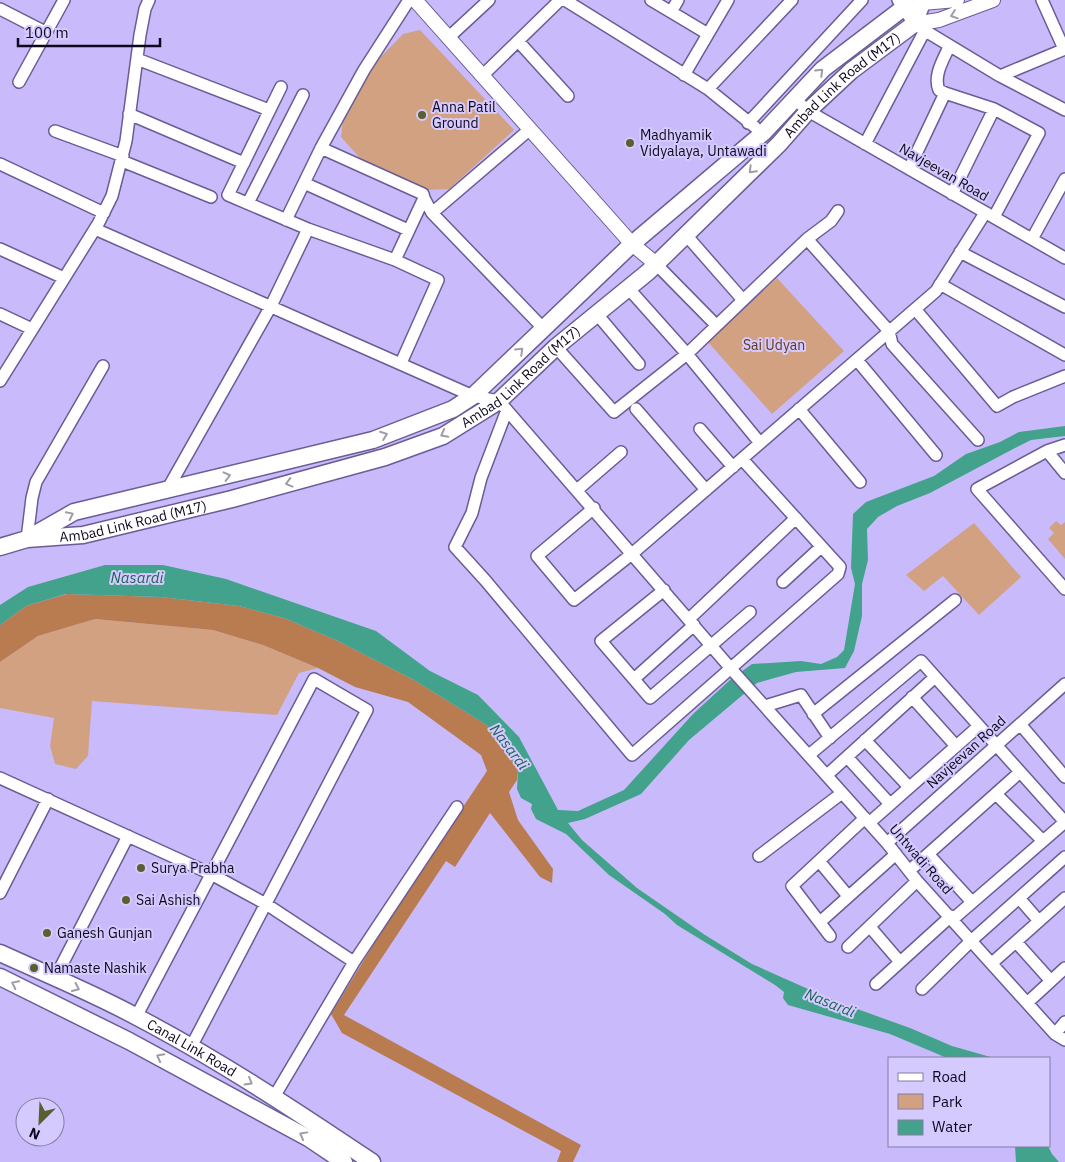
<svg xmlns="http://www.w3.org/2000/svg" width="1065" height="1162" font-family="'IBM Plex Sans',sans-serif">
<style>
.green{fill:#d1a182}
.forest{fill:#b97b50}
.water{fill:#42a28b}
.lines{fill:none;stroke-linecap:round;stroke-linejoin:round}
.minor-casing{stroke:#6b5c96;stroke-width:14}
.tertiary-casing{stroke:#6b5c96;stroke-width:16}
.secondary-casing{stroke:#6b5c96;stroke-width:19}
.minor{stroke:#fff;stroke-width:11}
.tertiary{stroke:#fff;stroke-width:14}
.secondary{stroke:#fff;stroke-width:16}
.oneway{stroke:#9f9ca5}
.poi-dot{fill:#5a5f2e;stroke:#d5cafe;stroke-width:2}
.labels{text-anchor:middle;stroke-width:4;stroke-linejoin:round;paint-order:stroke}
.street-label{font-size:14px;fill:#0e071d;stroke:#d5cafe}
.poi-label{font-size:14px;fill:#0e071d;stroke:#d5cafe;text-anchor:start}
.park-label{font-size:14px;fill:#623717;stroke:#d5cafe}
.water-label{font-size:15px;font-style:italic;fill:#1a6454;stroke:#d5cafe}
</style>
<rect width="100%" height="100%" fill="#c9bbfb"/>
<path class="green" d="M420,30L514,130L449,189L426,190L367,166L341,137L345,100L369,69L403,34Z
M777,278L844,351L772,414L707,341Z
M1056,521L1061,525L1065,522V559L1048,539L1054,533L1049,528Z
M974,523L1021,577L979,615L943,576L924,591L906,575Z
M95,619L213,630L263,645L318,668L299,673L277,715L92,701L88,756L76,769L55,764L50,746L54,718L0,708V662L38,636Z"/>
<path class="forest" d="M67,594L161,597L239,606L284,618L338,641L414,680L488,726L509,755L518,770L517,780L509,792L518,820L553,869L552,883L540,877L490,813L455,867L446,861L344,1015L581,1145L573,1162H557L561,1151L342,1033L331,1014L397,906L487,771L481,755L408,702L355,687L318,668L263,645L213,630L95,619L38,636L0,662V625L26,606Z"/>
<path class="water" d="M1065,426V436L1031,440L1015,448L930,493L897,506L878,517L867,529L868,560L862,584V616L854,651L845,668L796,672L757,683L689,740L641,794L585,819L568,823L582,840L637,888L705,935L752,964L835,1001L910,1028L952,1046L994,1058H947L890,1034L788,1005L783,998L784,992L775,985L677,925L665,914L609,875L566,834L536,819L531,809L532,804L521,798L517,789L518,770L509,755L488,726L414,680L338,641L284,618L239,606L161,597L66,594L26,606L0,625V605L28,587L105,565H163L226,579L376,631L430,671L478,695L519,737L558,810L578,811L624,790L693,714L730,680L752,664L801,661L821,664L837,657L844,650L855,584L851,568L853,514L866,502L934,476L966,454L1000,442L1019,432Z
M1015,1146H1048L1052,1154L1059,1162H1016Z"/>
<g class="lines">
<g class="minor-casing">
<path id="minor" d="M565,0L708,89L792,0
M651,0L708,34
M898,0L914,24L1000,76
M1042,0L1064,49
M0,9L45,32
M671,12L678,0
M448,38L489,0
M518,41L568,96
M1065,49L1000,76L1065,110
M137,59L269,110
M684,75L728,0
M482,76L560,0
M19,82L64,0
M708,89L755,127
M945,93L939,90C933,76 943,60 949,47
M795,99L808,111L1065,258
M129,114L244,163
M748,123L862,0
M55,131L123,156
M865,144L924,32
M321,148L364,70L409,0
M122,161L211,197
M0,164L104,213
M909,169L945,93L994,109L1039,133L994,217
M304,183L408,230
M952,194L994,109
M424,198L432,213L543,328
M248,203L303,95
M432,213L529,130
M286,220L321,148L423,194L424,198L395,260L438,280L401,363
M95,229L473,396L499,401L733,671L887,843L917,881L1055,1034L1065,1040
M308,229L395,260
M686,235L743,300
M807,239L831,221L838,211
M1032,239L1065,179
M0,249L64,278
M960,252L1065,307
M655,263L716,325
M940,284L1065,355
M629,289L687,354L760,443
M915,309L997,406L1013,397L1065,376
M596,313L639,364
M0,314L32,329
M556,347L614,412L687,354L807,239L889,331L892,344L978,440
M857,360L936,455
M0,381L98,224L112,196L126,141L140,35L145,9L149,0
M636,409L706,490
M799,409L860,482
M507,410L481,478L472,513L455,547L485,580L632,755L838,574L840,567L742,459
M700,429L733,467
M1047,451L1065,445
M1065,473L1047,451L977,489L1065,589
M577,490L621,452
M166,492L271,306L308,229L228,195L281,87
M594,508L537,556L574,600L633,553L936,291L985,213
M27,539L32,498L36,482L103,366
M783,582L821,547
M664,590L601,641L650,698L750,612
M689,619L796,518
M634,679L694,625
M912,697L956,746
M765,706L801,695L830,738
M813,714L955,600
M1020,724L1065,777
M865,740L909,787
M809,755L921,661L1065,822
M847,757L890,804
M827,775L935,677
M0,778L211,874L266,904L354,962
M996,794L1043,841
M869,823L979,726
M887,843L1065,684
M928,854L972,902
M759,856L842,793
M819,861L848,896
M909,871L1020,772
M0,893L48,799
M1019,898L1039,921
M953,919L1065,822
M820,922L896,854
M870,927L900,962
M830,936L792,886L865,818
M1016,942L1051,981
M848,947L917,881
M992,963L1065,898
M55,978L128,836
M876,984L951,916
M922,989L972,940L1065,857
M1027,1003L1065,968
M136,1017L314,679L367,710L191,1047
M1055,1034L1065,1022
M274,1097L354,962L457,807"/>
</g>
<g class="tertiary-casing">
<path id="tertiary" d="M415,0L632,244L655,263
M922,3L957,0
M914,24L939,20L993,0"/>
</g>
<g class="secondary-casing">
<g id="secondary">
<path d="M32,536L74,512L373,440L453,409L473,396L632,244L763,133L823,69L902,9L922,3"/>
<path id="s1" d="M0,547L27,539L83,535L232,499L385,457L443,436L499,401L556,347L648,272L779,144L808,111L851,71L914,24L922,3L926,0"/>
<path id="s2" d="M0,953C46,974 93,993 137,1017C219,1060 296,1111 372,1162"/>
<path d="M0,977L129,1041L310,1139L344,1162"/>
</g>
</g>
<use href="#minor" class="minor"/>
<use href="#tertiary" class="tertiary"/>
<use href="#secondary" class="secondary"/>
</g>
<defs><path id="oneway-chevron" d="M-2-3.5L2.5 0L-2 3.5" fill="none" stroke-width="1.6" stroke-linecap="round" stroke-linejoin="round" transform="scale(1.25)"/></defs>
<g class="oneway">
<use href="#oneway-chevron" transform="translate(954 15) rotate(161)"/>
<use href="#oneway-chevron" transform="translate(820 72) rotate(-44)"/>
<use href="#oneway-chevron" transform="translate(752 170) rotate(135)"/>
<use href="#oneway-chevron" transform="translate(520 351) rotate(-44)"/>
<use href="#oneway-chevron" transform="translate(444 434) rotate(153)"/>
<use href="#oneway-chevron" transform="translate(384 435) rotate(-21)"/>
<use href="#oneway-chevron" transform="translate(227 476) rotate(-14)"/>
<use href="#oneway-chevron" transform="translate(289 483) rotate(165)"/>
<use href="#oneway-chevron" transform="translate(70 515) rotate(-26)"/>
<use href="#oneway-chevron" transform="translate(15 984) rotate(-154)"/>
<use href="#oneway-chevron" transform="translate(76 988) rotate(25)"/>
<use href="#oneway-chevron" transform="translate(160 1057) rotate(-152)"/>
<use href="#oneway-chevron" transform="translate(249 1082) rotate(31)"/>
<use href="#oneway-chevron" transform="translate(303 1135) rotate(-151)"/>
</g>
<g class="poi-dot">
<circle cx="422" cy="115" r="5"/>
<circle cx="630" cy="143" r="5"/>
<circle cx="141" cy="868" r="5"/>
<circle cx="126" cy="900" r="5"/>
<circle cx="47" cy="933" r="5"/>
<circle cx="34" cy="968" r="5"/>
</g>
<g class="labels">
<g class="street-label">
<text dy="5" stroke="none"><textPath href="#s1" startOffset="991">Ambad Link Road (M17)</textPath></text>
<text transform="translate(944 172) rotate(30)" y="5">Navjeevan Road</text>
<text dy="5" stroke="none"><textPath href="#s1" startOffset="556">Ambad Link Road (M17)</textPath></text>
<text dy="5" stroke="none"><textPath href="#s1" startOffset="136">Ambad Link Road (M17)</textPath></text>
<text transform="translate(966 752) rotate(-42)" y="5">Navjeevan Road</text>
<text transform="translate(921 859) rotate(49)" y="5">Untwadi Road</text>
<text dy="5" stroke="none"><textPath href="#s2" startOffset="214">Canal Link Road</textPath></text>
</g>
<g class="poi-label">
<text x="432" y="112">Anna Patil<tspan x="432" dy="16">Ground</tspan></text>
<text x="640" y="140">Madhyamik<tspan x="640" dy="16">Vidyalaya, Untawadi</tspan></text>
<text x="151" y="873">Surya Prabha</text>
<text x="136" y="905">Sai Ashish</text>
<text x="57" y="938">Ganesh Gunjan</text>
<text x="44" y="973">Namaste Nashik</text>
</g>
<g class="park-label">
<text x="774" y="350">Sai Udyan</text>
</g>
<g class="water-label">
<text x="137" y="583">Nasardi</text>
<text transform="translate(509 747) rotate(53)" y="5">Nasardi</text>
<text transform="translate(830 1003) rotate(22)" y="5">Nasardi</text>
</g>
</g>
<rect x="888" y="1057" width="162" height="90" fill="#d5cafe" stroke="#857ca4"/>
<rect x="898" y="1073" width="25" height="8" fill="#ffffff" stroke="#857ca4"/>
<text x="932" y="1082" font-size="15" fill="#0e071d">Road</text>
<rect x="898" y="1094" width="25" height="15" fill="#d1a182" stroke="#857ca4"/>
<text x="932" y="1107" font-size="15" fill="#0e071d">Park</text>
<rect x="898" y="1120" width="25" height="15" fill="#42a28b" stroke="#857ca4"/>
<text x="932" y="1132" font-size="15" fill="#0e071d">Water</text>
<g transform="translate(40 1122) rotate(204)"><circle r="24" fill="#d5cafe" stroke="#857ca4"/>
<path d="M0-4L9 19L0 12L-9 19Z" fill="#5a5f2e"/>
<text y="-8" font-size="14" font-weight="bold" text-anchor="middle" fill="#0e071d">N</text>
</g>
<path d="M18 38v8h142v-8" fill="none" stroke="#0e071d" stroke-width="2.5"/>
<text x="25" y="38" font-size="15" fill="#0e071d" stroke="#d5cafe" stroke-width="4" paint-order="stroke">100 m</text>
</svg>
